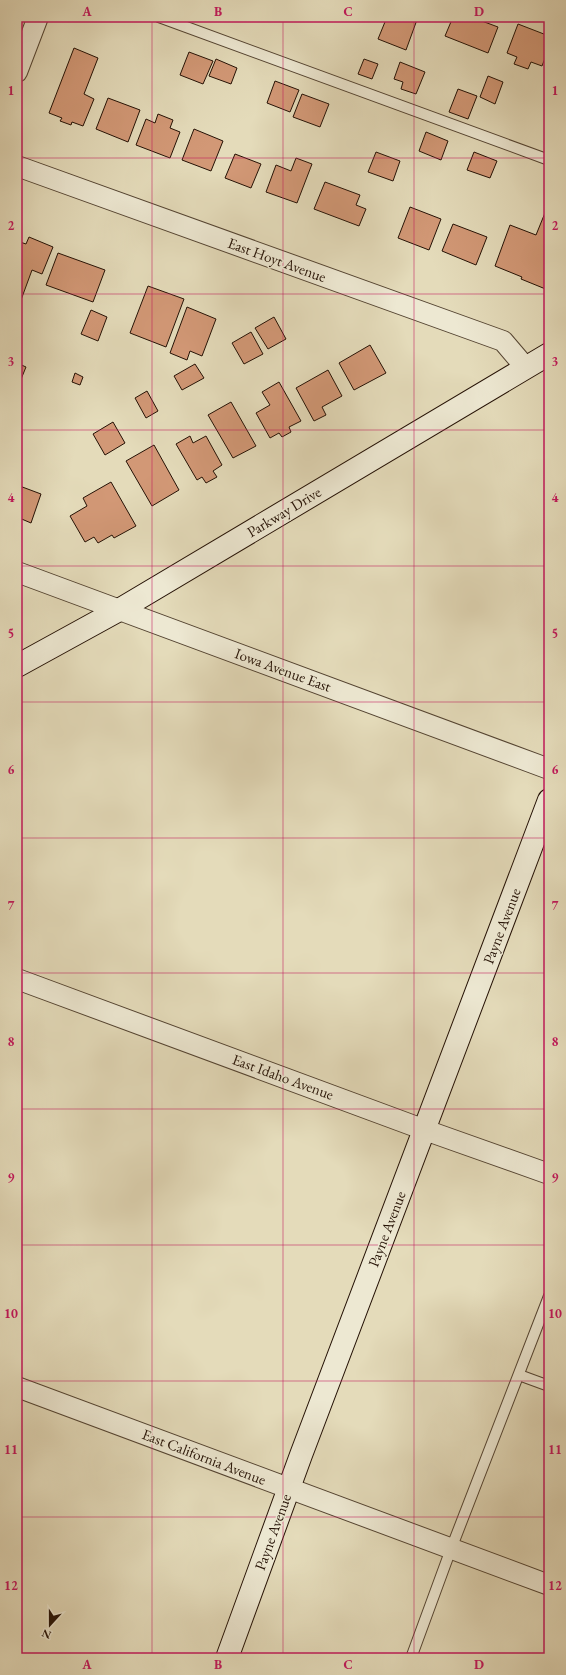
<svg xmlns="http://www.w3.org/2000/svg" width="566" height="1675" font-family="'EB Garamond',serif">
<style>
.building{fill:#d29876;stroke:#241105}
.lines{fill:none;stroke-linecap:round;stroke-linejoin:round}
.lane-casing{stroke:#544432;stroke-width:12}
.street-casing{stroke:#544432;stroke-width:22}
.secondary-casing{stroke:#241105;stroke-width:24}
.lane{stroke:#ede8d2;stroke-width:10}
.street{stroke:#ede8d2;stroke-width:20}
.secondary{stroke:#ede8d2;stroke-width:22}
.grid{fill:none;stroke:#c2185b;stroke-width:1;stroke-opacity:0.55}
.labels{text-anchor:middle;stroke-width:3;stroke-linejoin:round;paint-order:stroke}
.street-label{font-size:15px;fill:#241105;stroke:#ede8d2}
.neatline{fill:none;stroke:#c2185b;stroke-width:1.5}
.grid-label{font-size:13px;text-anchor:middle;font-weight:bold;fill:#c2185b}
</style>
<rect width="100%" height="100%" fill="#e4dbba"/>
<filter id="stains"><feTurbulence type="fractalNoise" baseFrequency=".005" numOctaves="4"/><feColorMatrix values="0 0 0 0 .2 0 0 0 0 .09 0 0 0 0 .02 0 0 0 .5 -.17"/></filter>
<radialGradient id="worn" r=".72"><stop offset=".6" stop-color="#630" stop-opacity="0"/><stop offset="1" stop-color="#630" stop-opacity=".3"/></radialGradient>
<path class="building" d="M387,17H418L406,50L378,39Z
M453,17H471L498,27L488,53L445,36Z
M518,24L549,36V48L542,66L531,62L528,69L514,64L517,57L507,53Z
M74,48L98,58L84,94L94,99L83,126L72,122L71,125L60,121L62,118L49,113Z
M189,52L213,61L203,84L180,75Z
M216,59L237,68L231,84L209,76Z
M364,59L378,64L372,79L358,74Z
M400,62L425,72L416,94L401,89L403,82L394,79Z
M488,76L503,82L495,104L480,97Z
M275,81L299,90L290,112L267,103Z
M458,89L477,96L468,119L449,112Z
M302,94L329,104L320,127L293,117Z
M108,98L140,110L128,142L96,129Z
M158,114L173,120L170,128L180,132L170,158L136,145L146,119L155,123Z
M194,129L223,141L211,171L182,160Z
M426,132L448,141L441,160L419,151Z
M376,152L400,161L393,181L368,172Z
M474,152L497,161L490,178L467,170Z
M235,154L261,164L251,188L225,178Z
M296,158L312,164L297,203L266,192L276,165L291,171Z
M325,182L360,195L356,205L366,209L359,226L314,209Z
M549,203V287L548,290L521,279L522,277L495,266L510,225L536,235Z
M410,207L441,219L429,250L398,238Z
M453,224L487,237L476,265L442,251Z
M29,237L53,247L42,274L32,270L21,300L17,298V241L26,244Z
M58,253L105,270L93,302L46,285Z
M148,286L184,299L166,347L130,333Z
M187,307L216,319L202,356L190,351L187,360L170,353Z
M91,310L107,317L98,341L81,334Z
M274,317L286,339L268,349L255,328Z
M251,332L263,354L244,364L232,343Z
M370,345L386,373L354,390L339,363Z
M17,363L26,367L17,389Z
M195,364L204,378L182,390L174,376Z
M328,370L342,396L322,407L326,415L314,421L296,388Z
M75,373L83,377L80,385L72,382Z
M279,382L301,421L289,427L291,432L282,437L279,433L270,438L256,413L270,405L262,392Z
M147,391L158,411L146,418L135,398Z
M231,402L256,446L233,458L208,415Z
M113,422L125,443L105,455L93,434Z
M190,436L193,443L206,436L222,465L213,471L217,477L206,483L202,477L197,480L176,444Z
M154,445L179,490L152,506L126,461Z
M111,482L136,526L114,538L112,535L98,543L94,537L85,542L70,516L87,506L83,498Z
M17,485L41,494L31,523L17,517Z"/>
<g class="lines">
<g class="lane-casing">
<path id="lane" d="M159,17L549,160
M519,1375L549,1386
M411,1658L451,1549L549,1296"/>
</g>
<g class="street-casing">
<path id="street" d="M17,72L38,17
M17,166L503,341L526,368
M17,572L549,769
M17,979L425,1130L549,1174
M17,1387L549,1585"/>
</g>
<g class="secondary-casing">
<path id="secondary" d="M17,666L119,610L549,354
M227,1658L301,1455L549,800"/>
</g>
<use href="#lane" class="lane"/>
<use href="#street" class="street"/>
<use href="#secondary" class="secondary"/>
</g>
<path class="grid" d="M152,17V1658M283,17V1658M414,17V1658M17,158H549M17,294H549M17,430H549M17,566H549M17,702H549M17,838H549M17,973H549M17,1109H549M17,1245H549M17,1381H549M17,1517H549"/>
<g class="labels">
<g class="street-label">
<text transform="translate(277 260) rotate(20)" y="5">East Hoyt Avenue</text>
<text transform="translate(284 512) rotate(-31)" y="5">Parkway Drive</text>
<text transform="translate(283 670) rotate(20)" y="5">Iowa Avenue East</text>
<text transform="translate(502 926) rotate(-69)" y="5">Payne Avenue</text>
<text transform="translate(283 1077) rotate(20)" y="5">East Idaho Avenue</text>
<text transform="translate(387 1229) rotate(-69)" y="5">Payne Avenue</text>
<text transform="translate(204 1457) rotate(21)" y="5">East California Avenue</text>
<text transform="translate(273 1532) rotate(-70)" y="5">Payne Avenue</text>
</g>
</g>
<rect width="566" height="1675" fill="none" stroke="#e4dbba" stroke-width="44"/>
<g transform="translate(50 1625) rotate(201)" stroke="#ede8d2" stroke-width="3" paint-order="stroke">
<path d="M0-3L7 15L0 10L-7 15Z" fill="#241105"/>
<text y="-6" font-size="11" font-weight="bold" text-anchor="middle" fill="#241105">N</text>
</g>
<rect x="22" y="22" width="522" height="1631" class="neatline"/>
<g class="grid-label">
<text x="87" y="16">A</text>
<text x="218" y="16">B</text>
<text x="348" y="16">C</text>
<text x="479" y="16">D</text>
<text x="11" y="95">1</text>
<text x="555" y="95">1</text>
<text x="11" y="230">2</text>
<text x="555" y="230">2</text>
<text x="11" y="366">3</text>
<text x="555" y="366">3</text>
<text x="11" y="502">4</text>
<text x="555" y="502">4</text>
<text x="11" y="638">5</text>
<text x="555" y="638">5</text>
<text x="11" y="774">6</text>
<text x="555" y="774">6</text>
<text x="11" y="910">7</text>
<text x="555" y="910">7</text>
<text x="11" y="1046">8</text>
<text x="555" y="1046">8</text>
<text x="11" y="1182">9</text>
<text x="555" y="1182">9</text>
<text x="11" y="1318">10</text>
<text x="555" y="1318">10</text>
<text x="11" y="1454">11</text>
<text x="555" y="1454">11</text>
<text x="11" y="1590">12</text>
<text x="555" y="1590">12</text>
<text x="87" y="1669">A</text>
<text x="218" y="1669">B</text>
<text x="348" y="1669">C</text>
<text x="479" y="1669">D</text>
</g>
<rect width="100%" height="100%" filter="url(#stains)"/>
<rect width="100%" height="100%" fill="url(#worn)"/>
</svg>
